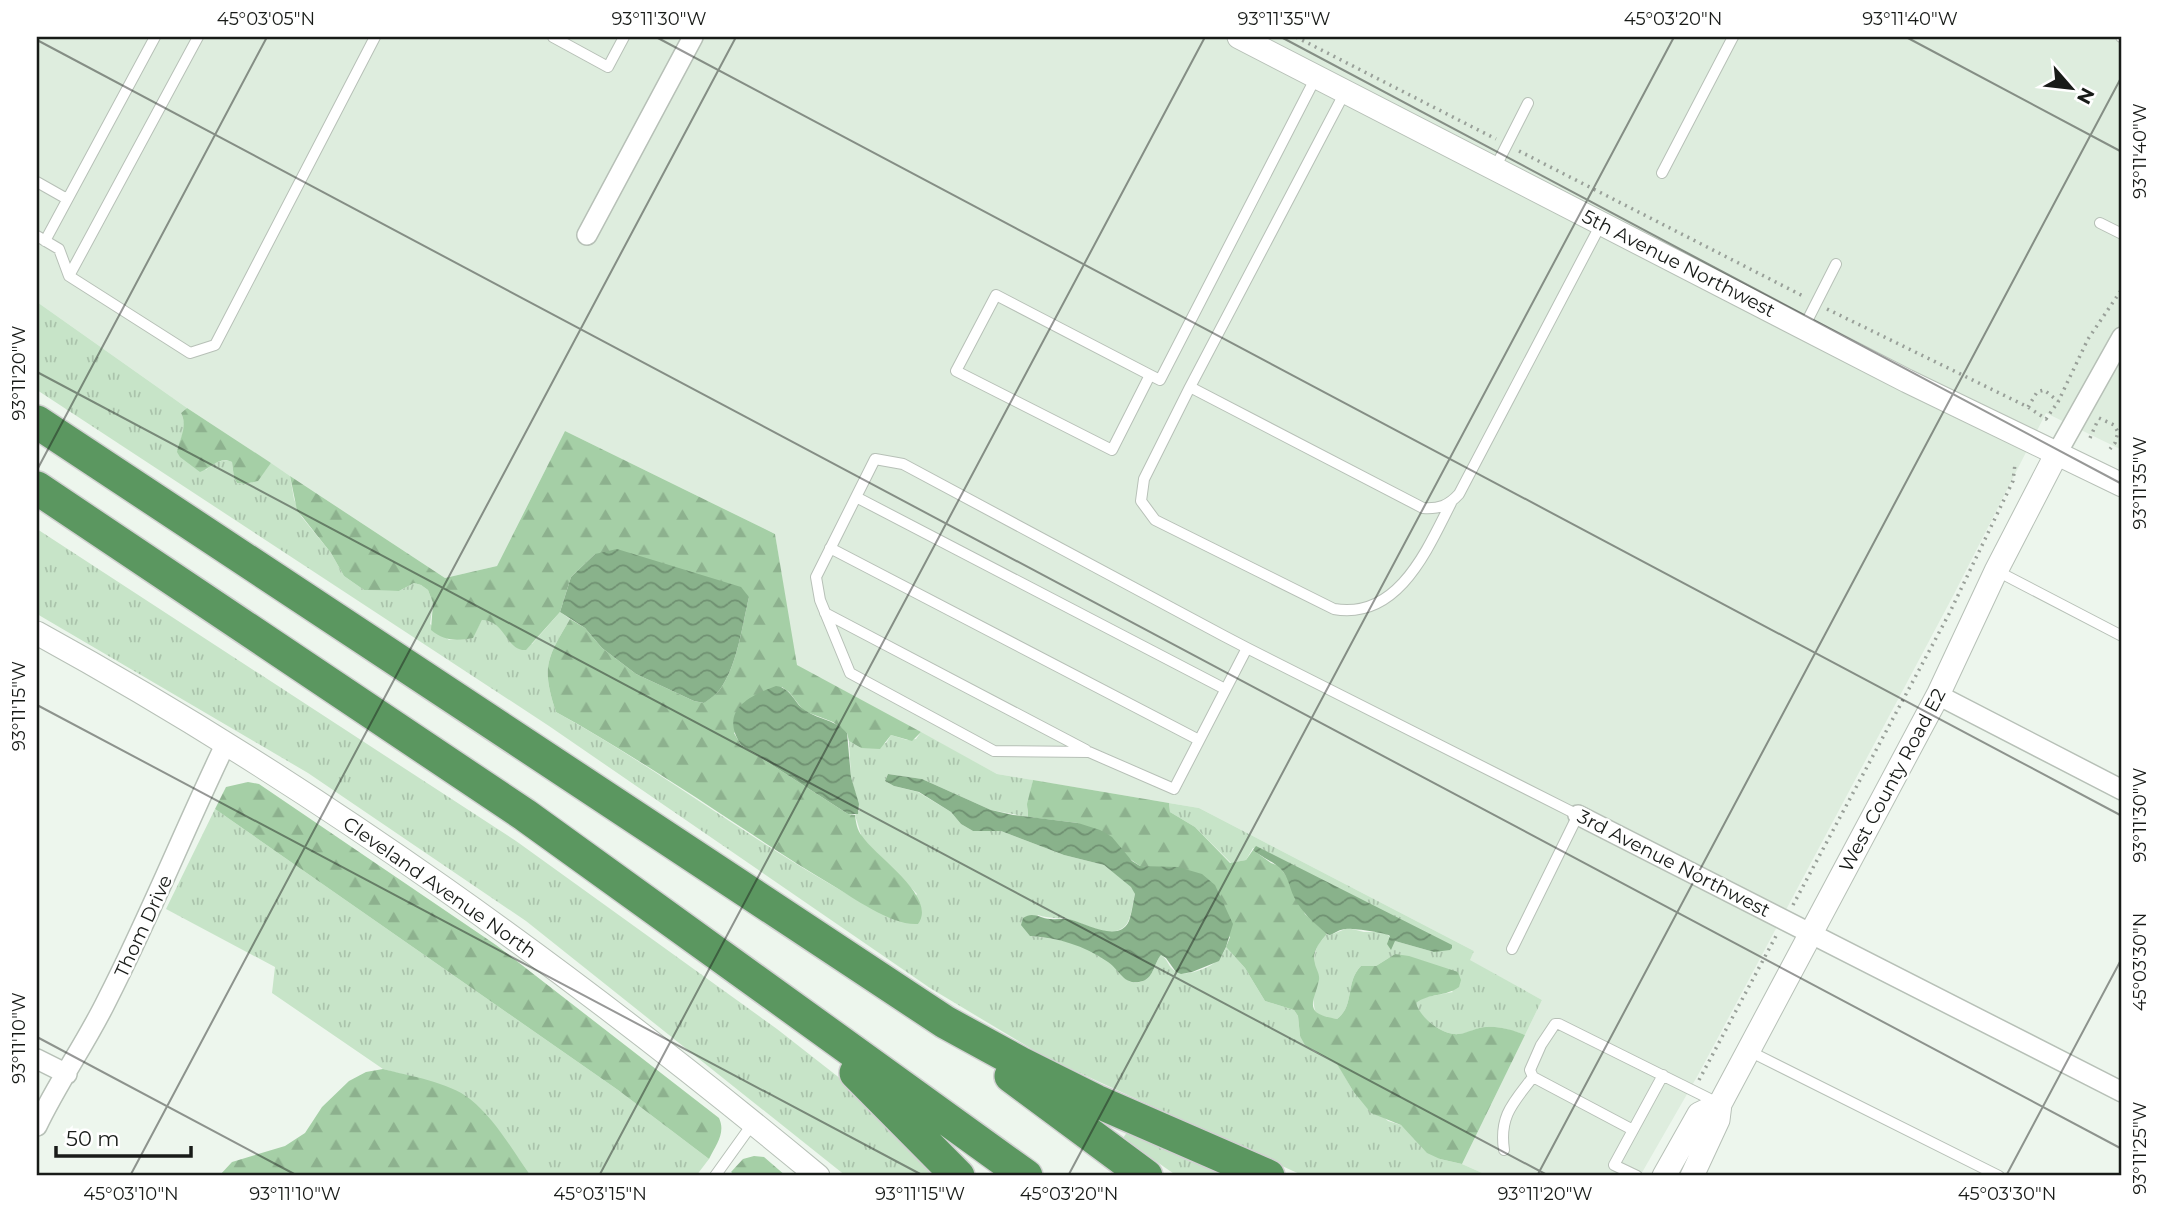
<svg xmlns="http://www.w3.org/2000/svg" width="2159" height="1213" font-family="Montserrat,sans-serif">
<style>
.built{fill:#deedde}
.grass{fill:url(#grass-tufts)}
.forest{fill:url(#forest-firs)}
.water{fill:url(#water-waves)}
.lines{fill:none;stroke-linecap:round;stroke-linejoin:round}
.service-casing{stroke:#b7c0b7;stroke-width:12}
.minor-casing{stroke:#b7c0b7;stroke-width:22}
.tertiary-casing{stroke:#b7c0b7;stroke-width:25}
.motorway-casing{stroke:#d1d1d1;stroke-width:36}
.path{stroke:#99a099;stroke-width:3.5;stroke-dasharray:2 5;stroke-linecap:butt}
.service{stroke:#fff;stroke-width:10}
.minor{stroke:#fff;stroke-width:19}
.tertiary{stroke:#fff;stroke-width:23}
.motorway{stroke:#5b9760;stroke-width:33}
.ticks{fill:none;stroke:#181b18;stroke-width:2;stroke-opacity:0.45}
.labels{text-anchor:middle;stroke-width:5;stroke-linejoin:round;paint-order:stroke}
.street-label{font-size:19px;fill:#181b18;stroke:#fff}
.neatline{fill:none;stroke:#181b18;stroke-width:2.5}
.ticks-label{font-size:18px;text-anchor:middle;fill:#181b18}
</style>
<defs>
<pattern id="grass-tufts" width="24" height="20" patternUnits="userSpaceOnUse" patternTransform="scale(1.75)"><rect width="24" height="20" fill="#c7e4c8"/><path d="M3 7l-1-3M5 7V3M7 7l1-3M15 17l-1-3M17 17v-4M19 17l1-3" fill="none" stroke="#aac3ab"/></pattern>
<pattern id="forest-firs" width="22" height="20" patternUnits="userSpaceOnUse" patternTransform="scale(1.75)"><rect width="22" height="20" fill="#a5cfa6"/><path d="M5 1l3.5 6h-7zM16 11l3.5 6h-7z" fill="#8db18e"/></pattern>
<pattern id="water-waves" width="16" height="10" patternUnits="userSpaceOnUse" patternTransform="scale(1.75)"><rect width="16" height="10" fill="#89b28b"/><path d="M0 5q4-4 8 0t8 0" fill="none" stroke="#6f9071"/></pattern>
</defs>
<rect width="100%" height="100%" fill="#edf6ed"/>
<path class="built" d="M37,37H2122V450L2046,413L1953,596L1698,1075L1640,1176H1489L1462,1164L1542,1000L1469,960L1474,951L1199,808L997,774L796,665L775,534L565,431L497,566L445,578L187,408L37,302Z"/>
<path class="grass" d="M37,302L187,408L181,413C186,424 185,430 180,441L206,470C212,463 224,458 232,462L234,478L237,483C255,487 261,476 271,463L290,476L294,499L301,516L331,553L344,576L364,590L399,591L414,583L421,585L428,590L433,603L430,624L449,640L472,638L482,620C494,620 502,628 508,639L532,644L560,612L570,619C547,658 541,667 556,712C672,776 776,861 895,919L917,894L862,838L855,815L860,810L851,777L849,741L861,748L886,743L891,735L907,740L916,739L921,732L997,774L1033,780L1027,809L1028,817L991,810L922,779L888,774L885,781L894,786L918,792L951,812L961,824L973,831H1001L1064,855L1104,865L1132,887L1135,894C1132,903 1132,919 1125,926C1111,940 1087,924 1071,920C1060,917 1049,919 1038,915L1030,936C1051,938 1069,940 1089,950C1098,954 1110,961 1117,968C1125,978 1128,986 1143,981C1154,977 1154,963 1161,955C1168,959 1168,967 1175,971C1185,978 1209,968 1217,961C1221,958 1224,952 1226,947L1245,968L1265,1001L1294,1010L1298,1016L1300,1036L1313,1051L1337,1063L1353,1091L1388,1121L1401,1125L1440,1159L1462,1164L1489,1176H1304L1045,1057L930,988L549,726L37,390Z
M37,529L516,841L777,1029L869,1101L949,1176H846L526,921L308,773L37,614Z
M1169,803L1199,808L1474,951L1470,960L1542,1000L1525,1035C1512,1031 1500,1026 1486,1027C1477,1027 1468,1034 1459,1034C1443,1036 1420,1018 1415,1003L1422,998L1453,992L1422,961L1395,954L1376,966H1361C1345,982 1355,1006 1337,1019C1330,1018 1321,1017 1316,1012C1311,1006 1313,955 1317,947C1319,942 1324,938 1327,934L1330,935L1348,928L1364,932H1384L1395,941L1434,952L1253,848L1246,860L1231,863L1195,827L1170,812Z
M215,809L618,1090L709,1159L696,1176H531L518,1158L401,1074L383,1069L272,993L275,967L166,909Z
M1133,1124L1250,1176H1177L1123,1138Z"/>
<path class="forest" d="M187,408L271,463L258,481L244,484L237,483L234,478L232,462C220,456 211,468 200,472L180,457L177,452C180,437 188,427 181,413Z
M565,431L775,534L797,665L921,732L912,741L891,735L880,749L861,748L849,741L847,733L833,722L804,711L789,692L782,687L734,733L741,745L848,814L855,815C856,823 857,830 862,836C876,857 938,897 918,924C892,926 854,898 832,885C778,853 727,817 675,784C636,759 596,734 556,712C541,667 547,658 570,619L585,628L602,648L636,674L694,701L704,703C710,698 717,694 721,688C738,662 742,626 749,597L595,554L571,577L560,612L526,650C506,651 506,621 482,620L473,638C456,641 444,641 431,630L433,603L428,590L421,585L414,583L399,591L364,590L344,576L331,553L297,510L290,476L445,578L497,566Z
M1033,780L1169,803L1170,812L1195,827L1230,863L1246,860L1253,850L1271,863L1279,866L1289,880L1305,914L1327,934C1319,943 1312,951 1315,964C1316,969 1320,974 1319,980C1314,1003 1302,1013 1337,1019C1355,1006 1345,982 1361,966H1376L1395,954L1409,956L1458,972L1461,980L1459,987C1445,997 1429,993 1416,1003C1420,1018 1443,1036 1459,1034C1468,1033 1477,1027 1486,1027C1500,1026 1512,1030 1525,1035L1462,1164L1440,1159L1427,1153L1401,1125L1371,1113L1353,1091L1337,1064L1305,1045L1300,1036L1298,1016L1294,1010L1265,1001L1245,968L1226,947L1230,937L1151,867L1140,866L1078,823L1028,817L1027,804Z
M248,782L259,784L496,945L719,1118C726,1133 716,1145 709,1159L618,1090L215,809L226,787Z
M383,1069C409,1076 449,1082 470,1099C496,1120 512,1150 531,1176H219L232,1162L285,1146L305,1133L322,1107L349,1081L366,1072Z
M754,1156L764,1157L786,1176H736L731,1172L743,1159Z"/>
<path class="water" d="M617,549L741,587L749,597C742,626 738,662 721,688C717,694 710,699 704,703L694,701L636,674L602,648L585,628L560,612L571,577L595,554Z
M776,686C792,688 794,704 806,711C820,720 836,720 847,733L851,777L859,804L858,814H848L741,745C719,711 748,696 776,686Z
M888,774L922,779L991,810L1013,815L1078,823L1100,830L1112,837L1132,861L1140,866L1178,867L1202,874L1215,885L1233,924L1226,947L1219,961L1192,972L1181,974L1176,972L1166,958L1161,955C1154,963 1154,977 1143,981C1124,987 1121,971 1108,962C1083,945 1059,938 1030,936L1021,925L1023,918C1033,911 1039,918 1050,919C1057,920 1065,918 1072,920C1087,924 1119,943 1129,921C1132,913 1133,902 1135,894L1131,887L1104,865L1064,855L1001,831H973L961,824L951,812L919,792L894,786L885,781Z
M1256,846L1452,945V948L1450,950L1434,952L1395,941L1391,950L1387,944L1390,936C1386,933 1352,928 1346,929C1340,929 1335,933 1330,935L1327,934C1314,923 1302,913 1294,897C1289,887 1289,877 1280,868C1275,863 1260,856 1253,850Z"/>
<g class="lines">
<g class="service-casing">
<path id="service" d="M553,37L608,67L624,37
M2121,37H2122
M1345,92L1190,387L1423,508C1439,509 1448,506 1459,494L1601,224
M1495,168L1528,103
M1662,173L1733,37
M37,182L67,199
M2100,223L2122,234
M37,236L59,249L69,276L190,353L215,345L375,37
M45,241L155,37
M69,276L198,37
M1804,327L1836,264
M1150,375L1112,450L956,371L996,295L1150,375L1160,380L1316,77
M1190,387L1144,479L1141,501L1155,520L1334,609C1398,620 1427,550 1451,503
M856,497L1225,689
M830,548L1199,740
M1997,571L2122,636
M825,613L1086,750
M1247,648L1174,789L1089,752L994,751L850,673L820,600L816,577L875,459L903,464L1224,636L1247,648L1578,815L1512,949
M1749,1051L1999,1176
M1633,1130L1533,1077L1530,1070L1541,1045L1555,1024H1559L1716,1102
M1504,1150C1499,1116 1513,1103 1533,1077
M715,1176L753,1123
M1637,1176L1614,1165L1663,1075"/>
</g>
<g class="minor-casing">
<path id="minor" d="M587,235L693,37
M2057,453L2122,337
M1938,695L2122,790
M1578,815L2122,1092
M37,1059L67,1074
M37,1126C58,1082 86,1043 107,1000C150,916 185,828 226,743"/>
</g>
<g class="tertiary-casing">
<path id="tertiary" d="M1239,37L1907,381L2122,485
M37,633C316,786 573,973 818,1176
M1664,1176L1699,1114L1720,1104
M1692,1176L1718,1120L1720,1104L1938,695L1996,571L2057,453"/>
</g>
<g class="motorway-casing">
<path id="motorway" d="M37,422L945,1022L1020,1063L1096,1101L1268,1176
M37,488L525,815L1026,1176
M856,1073L958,1176
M1011,1076L1146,1176"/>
</g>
<path class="path" d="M1296,37L1496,139
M1519,151L1805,297
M1827,309L2028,407L2046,419L2058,402L2088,339L2122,289
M2028,407L2037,392L2044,390L2058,401
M2099,418L2114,425L2118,432L2115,443L2110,449
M2090,438L2097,422
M1793,905L1949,614L2013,481L2015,464
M1699,1080L1776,936"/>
<use href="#service" class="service"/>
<use href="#minor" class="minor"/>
<use href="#tertiary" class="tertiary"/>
<use href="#motorway" class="motorway"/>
</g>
<path class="ticks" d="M656,37L2122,816M1281,37L2122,484M1906,37L2122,152M37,40L2122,1149M37,372L1549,1176M37,470L267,37M37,705L924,1176M37,1037L298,1176M130,1176L736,37M599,1176L1205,37M1068,1176L1674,37M1537,1176L2122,76M2006,1176L2122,958"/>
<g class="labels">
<g class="street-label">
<text transform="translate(1679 263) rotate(27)" y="7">5th Avenue Northwest</text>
<text transform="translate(1892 780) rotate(-62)" y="7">West County Road E2</text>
<text transform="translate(1674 863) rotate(27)" y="7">3rd Avenue Northwest</text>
<text transform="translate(440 887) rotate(35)" y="7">Cleveland Avenue North</text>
<text transform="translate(143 926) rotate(-65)" y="7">Thom Drive</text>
</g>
</g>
<rect width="2159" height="1213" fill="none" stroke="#ffffff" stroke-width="77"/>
<g transform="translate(2071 88) rotate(118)" stroke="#ffffff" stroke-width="5" paint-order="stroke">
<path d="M0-5L12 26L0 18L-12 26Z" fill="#181b18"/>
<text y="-10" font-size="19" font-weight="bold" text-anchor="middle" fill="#181b18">N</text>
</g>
<path d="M56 1146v10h135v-10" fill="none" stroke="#181b18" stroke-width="3.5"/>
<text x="66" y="1146" font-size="21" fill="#181b18" stroke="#ffffff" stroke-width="5" paint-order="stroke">50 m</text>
<rect x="38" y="38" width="2082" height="1136" class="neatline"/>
<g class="ticks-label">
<text x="266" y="25">45°03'05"N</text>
<text x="659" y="25">93°11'30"W</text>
<text x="1284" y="25">93°11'35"W</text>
<text x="1673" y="25">45°03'20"N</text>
<text x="1910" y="25">93°11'40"W</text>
<text transform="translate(2140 151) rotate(-90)" y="6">93°11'40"W</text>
<text transform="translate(19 373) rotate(-90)" y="6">93°11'20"W</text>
<text transform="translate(2140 483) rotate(-90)" y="6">93°11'35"W</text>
<text transform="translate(19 706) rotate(-90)" y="6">93°11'15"W</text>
<text transform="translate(2140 815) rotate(-90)" y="6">93°11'30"W</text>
<text transform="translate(2140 962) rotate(-90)" y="6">45°03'30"N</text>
<text transform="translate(19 1038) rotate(-90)" y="6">93°11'10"W</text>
<text transform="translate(2140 1148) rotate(-90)" y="6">93°11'25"W</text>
<text x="131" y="1200">45°03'10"N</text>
<text x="295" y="1200">93°11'10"W</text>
<text x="600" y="1200">45°03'15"N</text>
<text x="920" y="1200">93°11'15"W</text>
<text x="1069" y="1200">45°03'20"N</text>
<text x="1545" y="1200">93°11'20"W</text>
<text x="2007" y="1200">45°03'30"N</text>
</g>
</svg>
